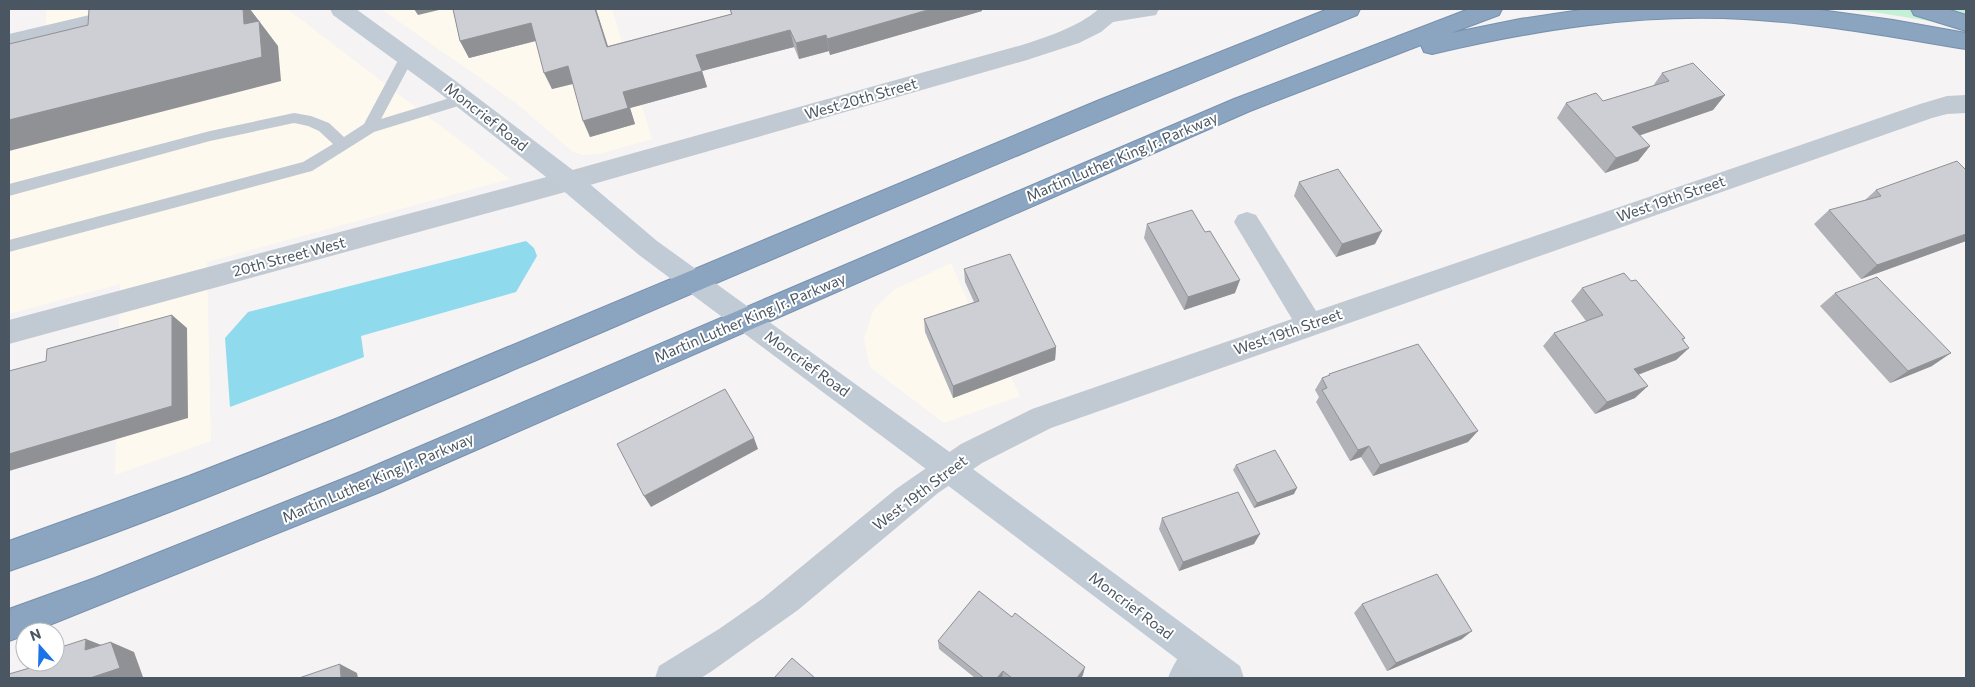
<svg xmlns="http://www.w3.org/2000/svg" width="1975" height="687" font-family="Commissioner,sans-serif">
<style>
.commercial{fill:#fdf9ef}
.green{fill:#c3f1d5}
.water{fill:#90daee}
.lines{fill:none;stroke-linecap:round;stroke-linejoin:round}
.highway-casing{stroke:#7690ad;stroke-width:2}
.lane{fill:#c1cad2;fill-rule:evenodd}
.street{fill:#c1cad2;fill-rule:evenodd}
.secondary{fill:#c1cbd6;fill-rule:evenodd}
.highway{fill:#8ba5c1;fill-rule:evenodd}
.wall{fill:#b0b2b7}
.shaded-wall{fill:#909195}
.building{fill:#cdcfd5;stroke:#909195}
.labels{text-anchor:middle;stroke-width:4;stroke-linejoin:round;paint-order:stroke}
.street-label{font-size:15px;fill:#4a5661;stroke:#fff}
</style>
<rect width="100%" height="100%" fill="#f5f3f3"/>
<path class="commercial" d="M46,9H287L510,179L207,262L211,441L115,475L120,284L9,314V57L45,48Z
M381,9H612L652,139L599,154L583,155L573,152L516,103Z
M951,263L972,311L979,310L1020,396L944,423L870,367L864,338L874,309L894,290Z"/>
<path class="green" d="M1839,9H1966V27L1874,12Z"/>
<path class="water" d="M526,241L534,248L537,256L516,292L361,336L364,357L230,407L225,338L248,312Z"/>
<g class="lines">
<g class="highway-casing">
<path id="highway" d="M1328,9H1360L1357,15C1106,117 856,223 607,330C409,414 212,501 9,571V541L189,476L338,418L1097,101Z
M1469,9H1502L1499,15L1451,33L1520,19L1587,9H1813L1893,20L1966,33V49C1892,37 1819,23 1744,19C1639,13 1535,30 1432,54L1424,52L1421,45L1250,111L1147,156L380,492L32,632H25V635L9,641V609L95,578L360,472L1234,99Z
M1911,9H1947L1966,15V31L1914,15Z"/>
</g>
<path class="lane" d="M407,52L412,53L414,57L381,119L463,94L468,95L470,99L468,103L374,132L312,171L9,252V240L303,162L333,144L319,131L308,126L294,123L210,141L9,196V184L210,131L294,113L311,116L329,123L344,137L364,124L402,53Z"/>
<path class="street" d="M115,9H158L155,15L147,17L9,50V34Z
M1099,9H1159L1156,15L1113,22L1101,32L1079,43L1027,60L569,191L9,344V320L569,171L1022,45C1049,36 1076,28 1099,9Z
M1966,95V113L1947,114L1932,118L1051,428L982,463L938,493L798,610L712,671L701,678H655L659,666L719,629L762,599L896,489L961,444L1032,409L1292,319L1234,222L1238,215L1247,212L1256,215L1316,311L1920,104L1947,96Z
M1199,641L1210,646L1215,657L1203,678H1168C1174,662 1183,648 1199,641Z"/>
<path class="secondary" d="M330,9H356L453,79L578,174L657,241L958,458L1240,666L1244,678H1202L938,478L639,255L560,188L437,91L333,15Z"/>
<use href="#highway" class="highway"/>
</g>
<path class="wall" d="M453,9H596L608,46L731,14L730,9L982,11L830,55L829,51L799,59L794,47L702,71L707,87L630,108L635,124L590,137L573,84L552,89L536,41L469,58L460,41Z
M1662,73L1725,95L1713,110L1639,135L1650,146L1638,161L1605,173L1557,118L1566,103L1603,101L1653,86Z
M1966,170V241L1861,279L1814,224L1829,210L1865,200L1876,190Z
M1299,182L1375,244L1336,257L1294,196Z
M1147,224L1205,232L1235,293L1184,310L1144,238Z
M964,269L1056,347L1055,360L953,398L925,332L924,319L974,302L965,282Z
M1631,281L1685,338L1683,340L1689,348L1676,360L1638,375L1635,398L1595,414L1543,346L1554,333L1586,321L1571,301L1582,288Z
M1835,293L1932,366L1890,383L1820,306Z
M1329,374L1468,442L1373,476L1361,457L1350,461L1316,402L1319,397L1315,390L1322,378L1328,376Z
M1236,465L1294,494L1254,508L1233,470Z
M1162,518L1254,544L1179,571L1159,529Z
M1362,604L1462,639L1387,671L1354,613Z
M938,641L1083,675L1081,678H975L939,649Z"/>
<path class="shaded-wall" d="M243,9H250L278,46L281,81L9,151V120L244,24Z
M414,9H443L418,15Z
M595,9H596L613,63L607,47Z
M931,9H982V11L830,55L827,39Z
M531,23L539,40L469,58L460,41Z
M790,30L794,47L702,71L707,87L630,108L635,124L590,137L583,121L623,92L696,55Z
M826,35L829,51L799,59L796,43Z
M568,66L576,83L552,89L544,73Z
M1725,95L1713,110L1621,142L1632,127Z
M1650,146L1638,161L1605,173L1616,158Z
M1382,231L1375,244L1336,257L1342,244Z
M1966,234V241L1861,279L1877,265Z
M1240,280L1235,293L1184,310L1188,297Z
M172,315L187,328L188,418L9,471V454Z
M1056,347L1055,360L953,398V386Z
M1689,348L1676,360L1621,381L1634,369Z
M1951,353L1932,366L1890,383L1908,371Z
M1648,386L1635,398L1595,414L1607,402Z
M1478,431L1468,442L1373,476L1380,465Z
M754,438L758,449L651,507L644,496Z
M1369,446L1361,457L1350,461L1358,450Z
M1297,488L1294,494L1254,508L1257,503Z
M1260,534L1254,544L1179,571L1183,562Z
M1472,631L1462,639L1387,671L1396,663Z
M86,639L109,648L85,650Z
M111,642L134,652L143,677L139,678H90Z
M340,664L357,673L358,678H341Z
M1085,667L1083,675L1081,678H1077Z
M1003,671L1002,678H997Z"/>
<path class="building" d="M89,9H243L244,24L259,21L262,57L9,120V44L88,25Z
M453,9H595L607,47L732,14L730,9H931L827,39L826,35L796,43L790,30L696,55L702,71L623,92L628,108L583,121L568,66L544,73L531,23L460,41Z
M1693,63L1725,95L1632,127L1650,146L1616,158L1566,103L1596,93L1603,101L1669,81L1662,73Z
M1957,161L1966,170V234L1877,265L1829,210L1881,196L1876,190Z
M1338,169L1382,231L1342,244L1299,182Z
M1192,210L1205,232L1210,231L1240,280L1188,297L1147,224Z
M1010,254L1056,347L953,386L924,319L979,301L964,269Z
M1624,273L1631,281L1636,280L1685,338L1682,339L1689,348L1634,369L1648,386L1607,402L1554,333L1603,315L1582,288Z
M1877,277L1951,353L1908,371L1835,293Z
M172,315V406L9,454V371L46,361L47,349Z
M1418,344L1478,431L1380,465L1369,446L1358,450L1322,390L1327,388L1322,378L1330,375L1329,374Z
M725,389L754,438L644,496L617,444Z
M1275,450L1297,488L1257,503L1236,465Z
M1238,492L1260,534L1183,562L1162,518Z
M1437,574L1472,631L1396,663L1362,604Z
M979,591L1012,617L1015,613L1085,667L1077,678H1012L1003,671L997,678H984L938,641Z
M86,639L85,650L111,642L120,668L90,678H9V674L33,667L34,662H55V649Z
M792,658L815,678H774Z
M340,664L341,678H299Z"/>
<g class="labels">
<g class="street-label">
<text transform="translate(861 99) rotate(-16)" y="5">West 20th Street</text>
<text transform="translate(486 117) rotate(38)" y="5">Moncrief Road</text>
<text transform="translate(1122 157) rotate(-23)" y="5">Martin Luther King Jr. Parkway</text>
<text transform="translate(1671 199) rotate(-19)" y="5">West 19th Street</text>
<text transform="translate(289 257) rotate(-15)" y="5">20th Street West</text>
<text transform="translate(750 318) rotate(-23)" y="5">Martin Luther King Jr. Parkway</text>
<text transform="translate(1288 332) rotate(-19)" y="5">West 19th Street</text>
<text transform="translate(807 364) rotate(36)" y="5">Moncrief Road</text>
<text transform="translate(378 478) rotate(-23)" y="5">Martin Luther King Jr. Parkway</text>
<text transform="translate(920 493) rotate(-37)" y="5">West 19th Street</text>
<text transform="translate(1131 606) rotate(37)" y="5">Moncrief Road</text>
</g>
</g>
<rect width="1975" height="687" fill="none" stroke="#4a5661" stroke-width="20"/>
<g transform="translate(40 647) rotate(340)"><circle r="24" fill="#ffffff" stroke="#b7bbc0"/>
<path d="M0-4L9 19L0 12L-9 19Z" fill="#1a73e8"/>
<text y="-8" font-size="14" font-weight="bold" text-anchor="middle" fill="#4a5661">N</text>
</g>
</svg>
